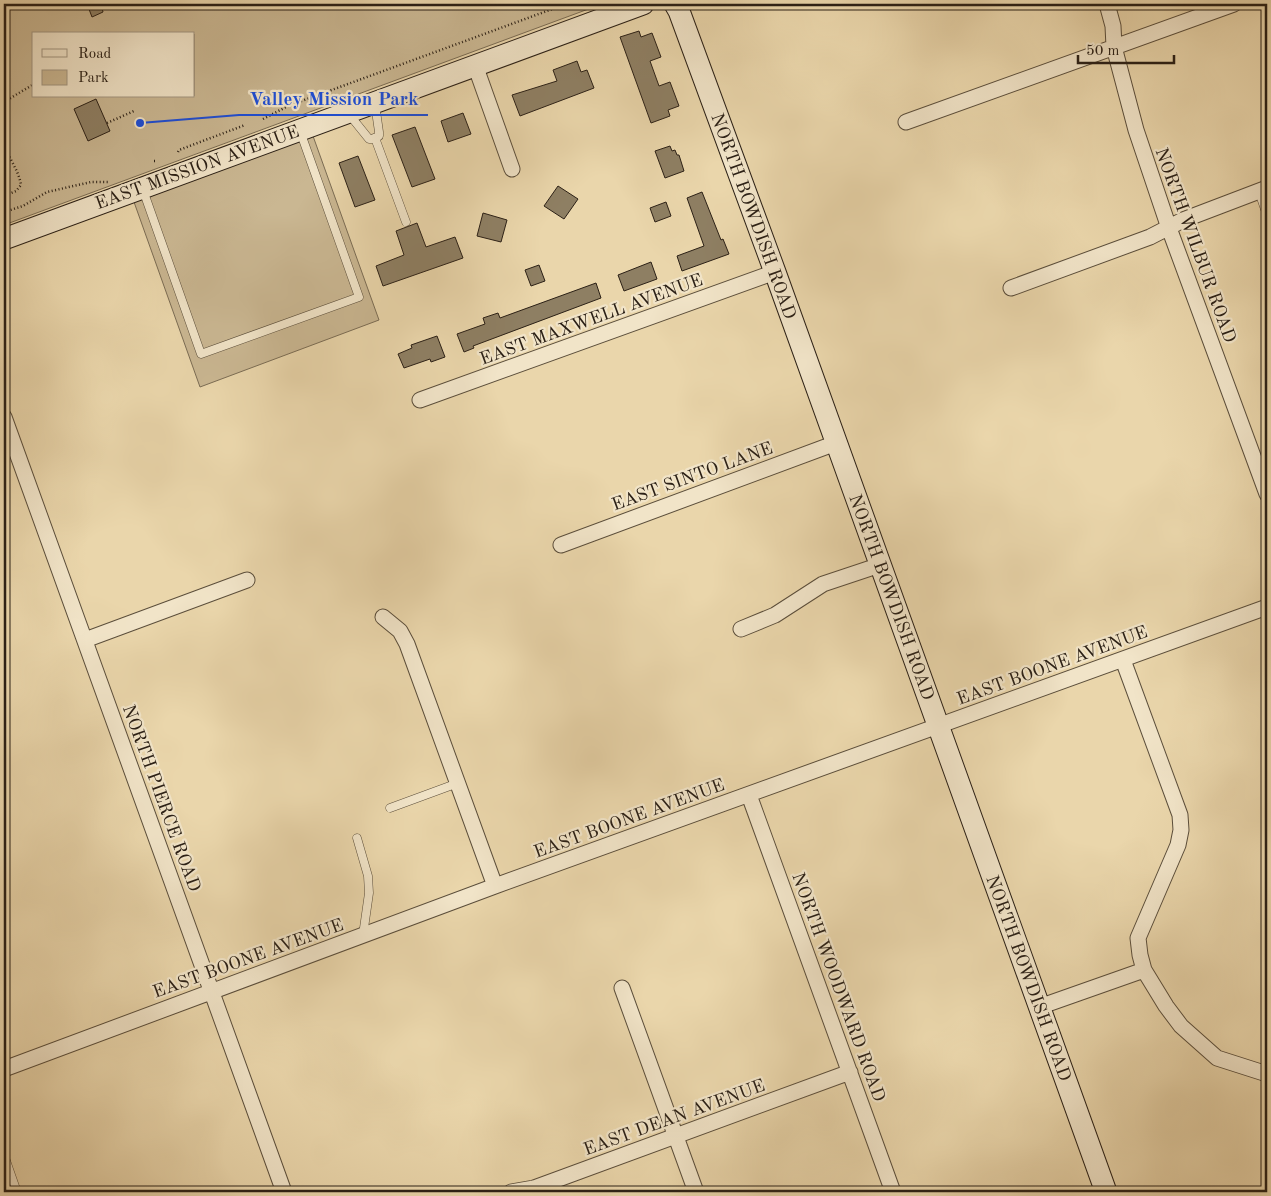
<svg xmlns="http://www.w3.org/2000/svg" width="1271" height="1196" font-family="'Old Standard TT',serif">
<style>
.green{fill:#cab792;stroke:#7a6c54;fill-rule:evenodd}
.building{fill:#8e7f63;stroke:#2b2016}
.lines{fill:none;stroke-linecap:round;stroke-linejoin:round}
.lane-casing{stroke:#5b4e3b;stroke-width:9}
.street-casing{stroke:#5b4e3b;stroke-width:17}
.secondary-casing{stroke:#2b2016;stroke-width:23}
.path{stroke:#2b2016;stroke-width:2.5;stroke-dasharray:1 2.5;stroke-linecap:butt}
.lane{stroke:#f1e4c8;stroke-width:8}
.street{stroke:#f1e4c8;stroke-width:15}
.secondary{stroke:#f1e4c8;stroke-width:21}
.labels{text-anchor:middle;stroke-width:4.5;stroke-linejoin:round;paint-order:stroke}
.street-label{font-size:18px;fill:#2b2016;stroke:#f1e4c8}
.leader{fill:none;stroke:#1d4ed8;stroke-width:2}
.callout-dot{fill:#1d4ed8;stroke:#f1e4c8;stroke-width:2}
.callout-label{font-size:19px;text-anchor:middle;font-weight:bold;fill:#1d4ed8;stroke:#f1e4c8;stroke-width:4.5;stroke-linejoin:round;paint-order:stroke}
</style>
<rect width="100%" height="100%" fill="#ead6ab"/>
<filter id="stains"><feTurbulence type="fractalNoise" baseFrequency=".004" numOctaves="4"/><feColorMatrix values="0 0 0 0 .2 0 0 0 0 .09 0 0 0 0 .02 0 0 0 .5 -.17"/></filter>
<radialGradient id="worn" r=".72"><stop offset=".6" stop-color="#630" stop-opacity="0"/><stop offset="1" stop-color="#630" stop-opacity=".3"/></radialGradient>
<path class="green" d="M4,4H602L4,225ZM34,34H194V96H34Z
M313,136L379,320L200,387L134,202Z"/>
<path class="building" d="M87,4H101L103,12L92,17Z
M639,31L641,37L652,33L661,57L650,61L659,86L670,82L679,106L668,110L670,116L651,123L620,37Z
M577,61L581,72L587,70L594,88L520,116L512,95L557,81L553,70Z
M96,99L110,131L88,141L74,109Z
M463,113L471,134L448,142L441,121Z
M415,127L435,179L412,187L392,135Z
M670,146L672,151L675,150L677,155H679L684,171L665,178L655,151Z
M358,156L375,200L355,207L339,163Z
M558,186L578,199L564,219L544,206Z
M702,192L721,240L723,239L729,254L682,271L677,256L704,246L687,198Z
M666,202L671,216L655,222L650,208Z
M483,213L507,220L501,242L477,236Z
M417,223L426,247L455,237L463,258L383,286L376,266L404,255L396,231Z
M651,262L657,279L624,291L618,275Z
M539,265L545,281L531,286L525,270Z
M596,283L601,298L473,346L474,348L464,352L457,334L485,324L483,318L498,313L500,318Z
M437,336L445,357L431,362L430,359L404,368L398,354L412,348L411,345Z"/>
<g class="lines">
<g class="lane-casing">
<path id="lane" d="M348,113L369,139H372L379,136V132L375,104
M375,138L406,222
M143,190L201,354L359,297L300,131
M1259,192L1267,215
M390,808L458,783
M357,838L368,876L369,893L363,935
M4,1155L17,1192"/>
</g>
<g class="street-casing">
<path id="street" d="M1107,4L1113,26L1114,47L1136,130L1169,228L1267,494
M475,65L512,169
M906,122L1234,4
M1011,288L1150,237L1183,220L1267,188
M420,400L775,272
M4,417L284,1192
M561,545L836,443
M383,617L400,631L407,644L495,886
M741,629L775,615L823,584L880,565
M85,640L247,580
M1123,660L1180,815L1181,830L1178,845L1138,938L1140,955L1144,970L1166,1006L1181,1026L1217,1058L1267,1074
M749,795L893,1192
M622,988L696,1192
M1039,1007L1144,970
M4,1069L495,886L1267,607
M511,1192L534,1188L850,1072"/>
</g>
<g class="secondary-casing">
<path id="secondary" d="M675,4L679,11L775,272L1106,1192
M4,239L643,4"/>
</g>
<path class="path" d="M4,102L34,84
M263,119L288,106L566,4
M107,123L134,111
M4,130C7,137 4,143 6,150C11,161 19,172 21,185L16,191L4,196
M178,152L179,150L245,125
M154,161H156
M4,212L23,206L47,192L91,182H109"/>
<use href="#lane" class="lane"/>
<use href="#street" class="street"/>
<use href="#secondary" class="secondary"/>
</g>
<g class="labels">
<g class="street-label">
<text transform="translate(197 167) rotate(-20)" y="6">EAST MISSION AVENUE</text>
<text transform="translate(754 216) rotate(70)" y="6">NORTH BOWDISH ROAD</text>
<text transform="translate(1196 245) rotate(70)" y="6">NORTH WILBUR ROAD</text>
<text transform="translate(591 319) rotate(-20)" y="6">EAST MAXWELL AVENUE</text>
<text transform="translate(692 476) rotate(-20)" y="6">EAST SINTO LANE</text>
<text transform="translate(892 597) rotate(70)" y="6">NORTH BOWDISH ROAD</text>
<text transform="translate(1052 665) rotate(-20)" y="6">EAST BOONE AVENUE</text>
<text transform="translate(162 798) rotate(70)" y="6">NORTH PIERCE ROAD</text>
<text transform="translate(629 818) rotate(-20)" y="6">EAST BOONE AVENUE</text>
<text transform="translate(248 958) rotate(-20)" y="6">EAST BOONE AVENUE</text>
<text transform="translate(1029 978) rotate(70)" y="6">NORTH BOWDISH ROAD</text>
<text transform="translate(839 987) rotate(70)" y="6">NORTH WOODWARD ROAD</text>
<text transform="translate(674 1117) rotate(-20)" y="6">EAST DEAN AVENUE</text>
</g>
</g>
<path class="leader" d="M140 123L239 115H428"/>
<circle class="callout-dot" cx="140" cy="123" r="5"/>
<g class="callout-label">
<text x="334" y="105">Valley Mission Park</text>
</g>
<rect width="1271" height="1196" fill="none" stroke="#ead6ab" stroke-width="20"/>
<rect x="5" y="5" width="1261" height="1186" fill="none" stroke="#2b2016" stroke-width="2.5"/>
<rect x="10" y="10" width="1251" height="1176" fill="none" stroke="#2b2016"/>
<rect x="32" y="32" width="162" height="65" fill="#f1e4c8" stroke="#a29681"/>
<rect x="42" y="49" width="25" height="8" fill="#f1e4c8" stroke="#a29681"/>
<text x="78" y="58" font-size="15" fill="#2b2016">Road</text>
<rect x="42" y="70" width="25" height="15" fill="#cab792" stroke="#a29681"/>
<text x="78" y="82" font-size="15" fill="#2b2016">Park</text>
<path d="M1078 55v8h96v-8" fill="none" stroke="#2b2016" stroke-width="2.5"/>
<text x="1086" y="55" font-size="15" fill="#2b2016" stroke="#f1e4c8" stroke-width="4" paint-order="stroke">50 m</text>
<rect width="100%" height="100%" filter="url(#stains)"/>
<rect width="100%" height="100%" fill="url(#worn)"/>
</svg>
